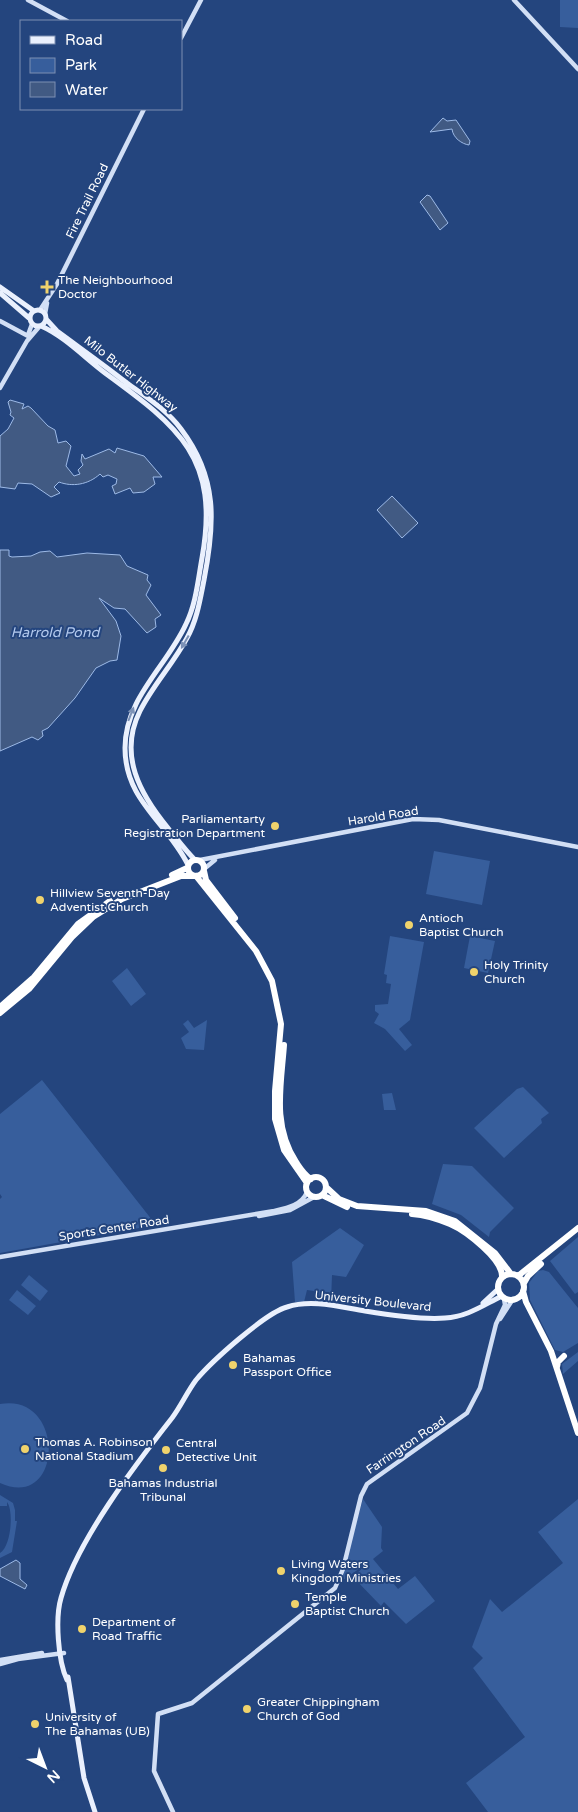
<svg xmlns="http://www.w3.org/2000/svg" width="578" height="1812" font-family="'Varela Round',sans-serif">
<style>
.green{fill:#375e9c}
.water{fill:#415a83;stroke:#9dbae7}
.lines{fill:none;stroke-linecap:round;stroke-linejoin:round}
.secondary{stroke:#d2dff5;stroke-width:4.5}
.primary{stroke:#eaf0fd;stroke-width:5}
.highway{stroke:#fff;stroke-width:6}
.oneway{fill:#7d92b7}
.poi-dot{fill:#f0d36c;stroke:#24457e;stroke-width:2}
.labels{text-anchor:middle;stroke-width:4;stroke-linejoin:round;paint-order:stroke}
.street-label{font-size:12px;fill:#fff;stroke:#24457e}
.poi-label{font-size:12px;fill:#fff;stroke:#24457e;text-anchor:start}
.water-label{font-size:14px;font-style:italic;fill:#b4caee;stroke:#24457e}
</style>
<rect width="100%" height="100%" fill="#24457e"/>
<path class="green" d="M560,0H578V28L560,27Z
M434,851L490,861L482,905L426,894Z
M390,936L424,942L410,1020L399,1029L412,1045L405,1051L385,1029L374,1023L379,1014L375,1011V1005L388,1004L391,984L386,983L387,975L384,974Z
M470,936L495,941L488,973L464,968Z
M127,968L146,994L131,1006L112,981Z
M188,1020L194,1028L207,1020L204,1050L186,1049L181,1038L189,1032L183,1024Z
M42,1080L156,1225L0,1253V1199L2,1197L0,1194V1114Z
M523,1087L549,1113L541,1119L542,1123L504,1158L474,1128L517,1089Z
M392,1093L396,1110H384L382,1094Z
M443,1164L472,1166L514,1208L490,1232L489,1237L461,1215L432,1204Z
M340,1228L364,1245L346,1277L332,1275L331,1302H315L314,1291L307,1290L304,1302H295L292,1262Z
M578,1237V1292L575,1294L550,1261Z
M543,1270L549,1272L578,1308V1343L563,1352L555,1350L530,1300L529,1283L538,1271Z
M29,1275L48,1291L40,1301L21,1285Z
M17,1290L36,1306L28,1315L9,1300Z
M578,1352V1361L563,1374L562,1364Z
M0,1404C66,1392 64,1512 0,1483Z
M0,1495L13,1503L15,1510V1521H17L12,1552L0,1558V1553C11,1547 14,1511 7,1502V1506H0Z
M363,1499L382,1527L381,1548L383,1551L373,1559L398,1589L415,1576L435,1601L406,1624L384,1602L381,1606L353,1577L370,1561L339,1583Z
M578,1499V1812H488L466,1783L525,1737L473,1668L483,1658L472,1647L490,1599L502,1612L563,1563L538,1532Z"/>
<path class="water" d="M443,118L447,121L456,120L470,141L469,145C462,144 453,138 452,129L430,132Z
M427,195L430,196L448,223L440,230L420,202Z
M10,400L24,404L22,409L28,406L31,408L48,426L55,430L58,443L66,441L71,446L66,466L74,476L80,474L78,470L83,465L81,461L82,454L85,459L109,449L115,453L117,448L144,456L162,477H153L155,484L144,492L133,493L130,488L115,494L112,486L116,484L117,479L108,475L103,477L100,474C88,485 72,487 59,482L54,487L60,493L51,497L32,484L18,483L15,489L0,487V436L8,429L14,418L10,415L11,412L8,402Z
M392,496L418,523L402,538L377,510Z
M0,550H9V556L12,557L31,556L40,552L50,551L57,557L87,553L120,555L127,566L148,575L147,580L151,585L146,595L161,615L155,619L156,627L147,633L125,609L114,608L99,598L116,621L121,636L117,660L110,661L96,668L75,698L48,728L42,731L43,736L38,740L32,737L0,751Z
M16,1560L20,1563V1579L27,1585L25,1589L0,1576V1569Z"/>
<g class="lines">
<path class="secondary" d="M28,0L67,21
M514,0L578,69
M181,38L201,0
M40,310L57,284L144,109
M45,314L47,303
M0,321L28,336
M28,335L32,324
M0,388L27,341L39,327
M200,860L413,819L439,820L578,847
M204,869L215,860
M259,1216L290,1210L314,1197
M0,1257L274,1211C287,1208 302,1205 307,1192
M500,1319L513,1299
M0,1660L42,1653
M0,1664L18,1659L64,1653
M173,1812L154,1771L158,1714L192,1703L335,1588L343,1569L361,1496L367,1484L467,1413L480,1388L496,1324L505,1305L504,1299"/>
<path class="primary" d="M0,287L34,311
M0,293L29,318
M30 318a8 8 0 1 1 16 0a8 8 0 1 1-16 0Z
M46,319L57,331C80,348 104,365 127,383C146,397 167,410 181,429C218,478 215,523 204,580C200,600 197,620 187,638C173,664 153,685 140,711C118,755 140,794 168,828C177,839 185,850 195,860
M41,326C64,336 85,358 105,373C179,427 220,458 202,558C198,580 196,604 186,624C167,666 125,698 125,748C125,801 167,822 188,865
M483,1303L497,1290
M68,1677L84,1778L95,1812
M67,1680C58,1661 55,1618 61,1598C77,1541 135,1465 172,1418C181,1406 187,1392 196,1380C211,1362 265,1313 287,1307C312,1299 340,1307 365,1311C389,1315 421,1320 445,1318C466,1317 482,1306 500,1297"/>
<path class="highway" d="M188 868a8 8 0 1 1 16 0a8 8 0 1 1-16 0Z
M204,871L206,880L235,918
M172,875L187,868
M196,876L256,951L272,981L281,1024L275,1091V1119L284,1150L307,1183
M0,1007L34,977L78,924L110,901
M0,1013L29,989L72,937L93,917L122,899L181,876H193
M284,1045C281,1086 272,1125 296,1162C300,1168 304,1175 311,1179
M306 1187a10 10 0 1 1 20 0a10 10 0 1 1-20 0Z
M326,1187L339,1199L357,1206L426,1211L455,1221L495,1253L511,1274
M322,1195L347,1207
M412,1214C425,1215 438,1219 450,1224C466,1231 504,1260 502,1278
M498 1287a13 13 0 1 1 26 0a13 13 0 1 1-26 0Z
M518,1276L578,1228
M524,1283L528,1276L541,1264
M523,1291L526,1302L551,1351L578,1433
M557,1367L558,1362L564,1356"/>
</g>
<defs><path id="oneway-solid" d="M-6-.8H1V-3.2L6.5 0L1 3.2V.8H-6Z" transform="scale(1.25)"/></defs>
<g class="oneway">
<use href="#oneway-solid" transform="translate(185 642) rotate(120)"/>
<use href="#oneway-solid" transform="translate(131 714) rotate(-69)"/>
</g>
<g class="poi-dot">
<path d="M44.5 279.5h5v5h5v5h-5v5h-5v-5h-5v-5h5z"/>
<circle cx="275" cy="826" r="5"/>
<circle cx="40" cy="900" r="5"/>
<circle cx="409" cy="925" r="5"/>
<circle cx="474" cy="972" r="5"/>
<circle cx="233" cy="1365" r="5"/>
<circle cx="25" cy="1449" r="5"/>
<circle cx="166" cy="1450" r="5"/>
<circle cx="163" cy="1468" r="5"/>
<circle cx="281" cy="1571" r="5"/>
<circle cx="295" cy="1604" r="5"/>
<circle cx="82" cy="1629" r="5"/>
<circle cx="247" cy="1709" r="5"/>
<circle cx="35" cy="1724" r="5"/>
</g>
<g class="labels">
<g class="street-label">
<text transform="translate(87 201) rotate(-64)" y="4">Fire Trail Road</text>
<text transform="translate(131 374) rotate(38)" y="4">Milo Butler Highway</text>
<text transform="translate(383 816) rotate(-9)" y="4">Harold Road</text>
<text transform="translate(114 1228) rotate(-9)" y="4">Sports Center Road</text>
<text transform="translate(373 1301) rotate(6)" y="4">University Boulevard</text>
<text transform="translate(406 1445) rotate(-34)" y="4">Farrington Road</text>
</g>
<g class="poi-label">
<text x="58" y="284">The Neighbourhood<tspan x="58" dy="14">Doctor</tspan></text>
<text x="265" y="823" text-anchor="end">Parliamentarty<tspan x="265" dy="14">Registration Department</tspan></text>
<text x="50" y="897">Hillview Seventh-Day<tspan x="50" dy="14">Adventist Church</tspan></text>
<text x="419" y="922">Antioch<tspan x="419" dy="14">Baptist Church</tspan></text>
<text x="484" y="969">Holy Trinity<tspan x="484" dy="14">Church</tspan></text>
<text x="243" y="1362">Bahamas<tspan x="243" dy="14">Passport Office</tspan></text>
<text x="35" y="1446">Thomas A. Robinson<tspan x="35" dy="14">National Stadium</tspan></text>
<text x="176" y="1447">Central<tspan x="176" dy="14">Detective Unit</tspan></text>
<text x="163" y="1487" text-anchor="middle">Bahamas Industrial<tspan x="163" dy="14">Tribunal</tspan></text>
<text x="291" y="1568">Living Waters<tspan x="291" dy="14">Kingdom Ministries</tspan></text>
<text x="305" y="1601">Temple<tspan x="305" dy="14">Baptist Church</tspan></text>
<text x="92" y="1626">Department of<tspan x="92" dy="14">Road Traffic</tspan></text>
<text x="257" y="1706">Greater Chippingham<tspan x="257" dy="14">Church of God</tspan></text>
<text x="45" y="1721">University of<tspan x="45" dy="14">The Bahamas (UB)</tspan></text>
</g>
<g class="water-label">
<text x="55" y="637">Harrold Pond</text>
</g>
</g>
<rect x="20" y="20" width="162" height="90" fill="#24457e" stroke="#7c8fb2"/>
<rect x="30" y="36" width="25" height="8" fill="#eaf0fd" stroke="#7c8fb2"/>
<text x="65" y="45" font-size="15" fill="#ffffff">Road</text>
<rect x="30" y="58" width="25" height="15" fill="#375e9c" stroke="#7c8fb2"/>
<text x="65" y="70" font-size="15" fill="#ffffff">Park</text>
<rect x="30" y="82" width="25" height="15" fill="#415a83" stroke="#7c8fb2"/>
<text x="65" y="95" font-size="15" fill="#ffffff">Water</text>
<g transform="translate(45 1767) rotate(138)" stroke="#24457e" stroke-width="4" paint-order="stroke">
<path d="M0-4L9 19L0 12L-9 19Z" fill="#ffffff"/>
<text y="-8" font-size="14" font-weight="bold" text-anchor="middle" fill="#ffffff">N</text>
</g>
</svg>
